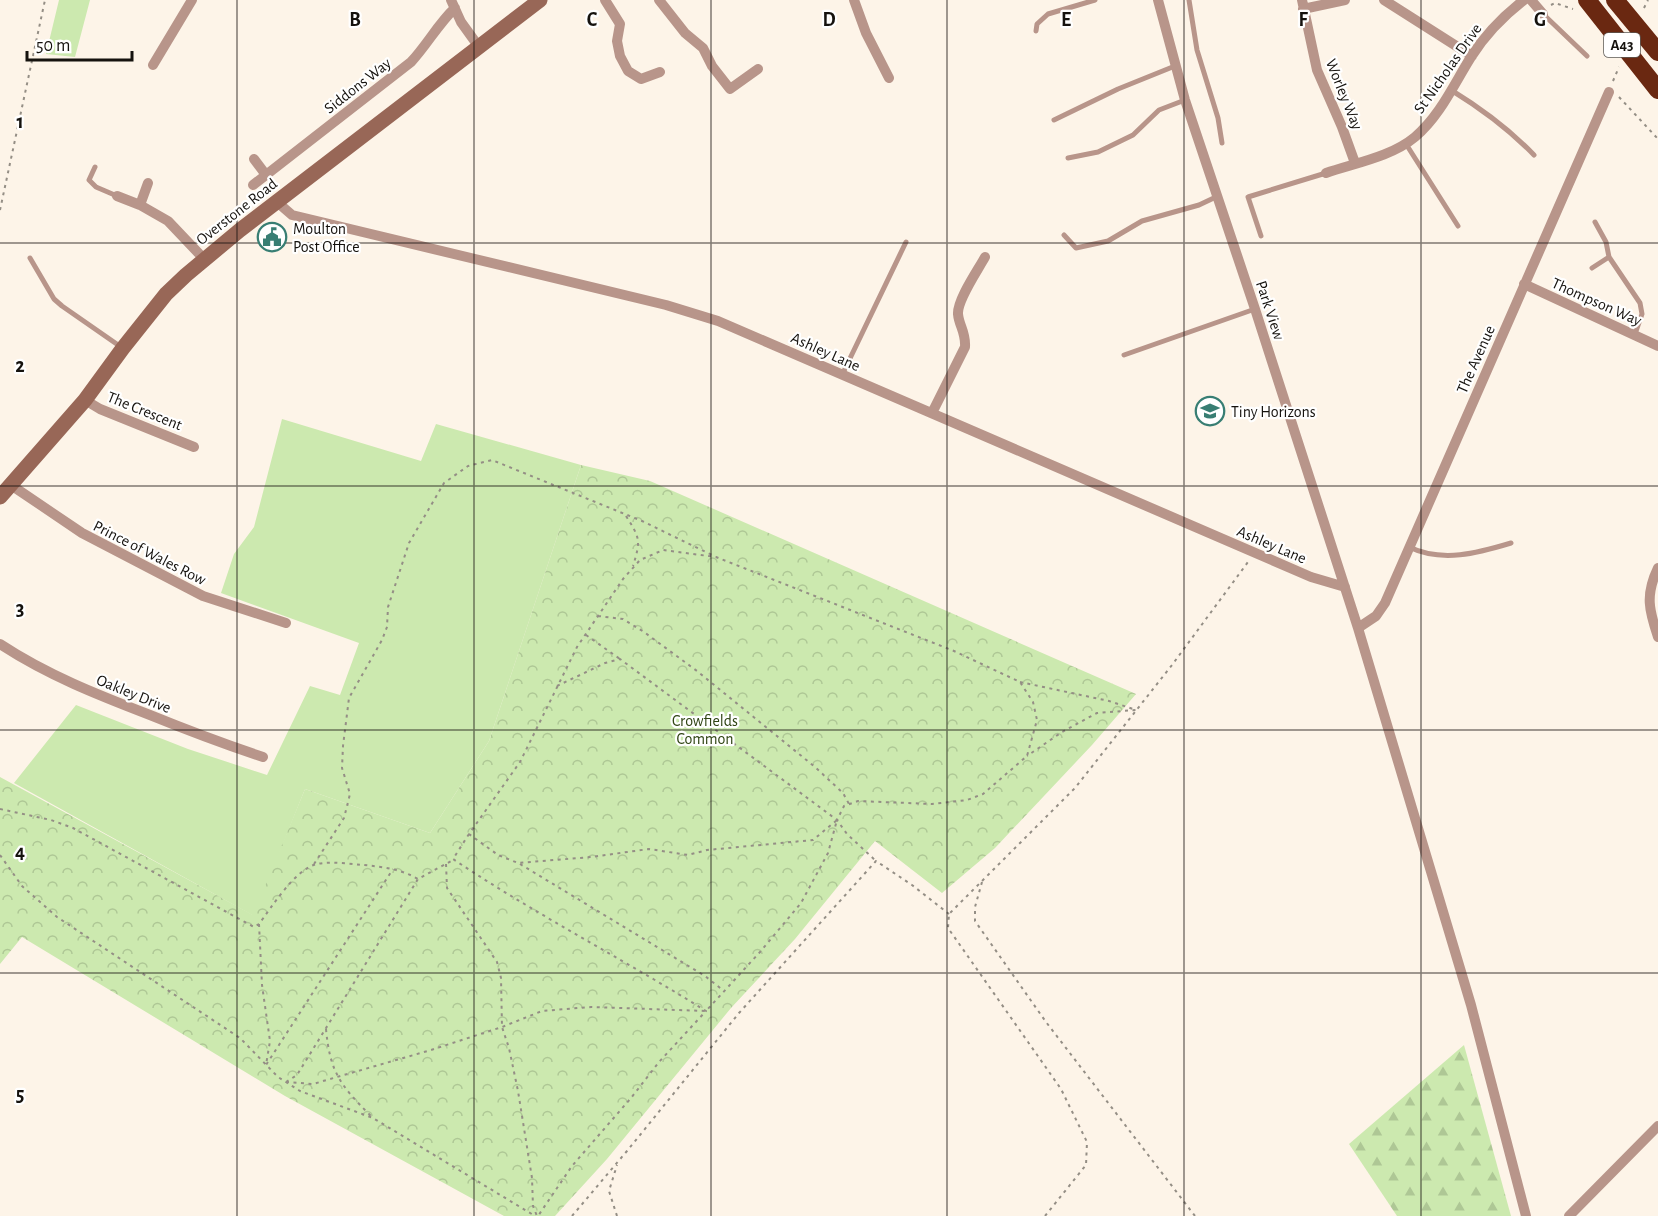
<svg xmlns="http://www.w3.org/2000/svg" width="1658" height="1216" font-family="'Alegreya Sans',sans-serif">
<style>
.grass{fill:#cce9af}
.forest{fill:url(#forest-firs)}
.park{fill:url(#park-crowns)}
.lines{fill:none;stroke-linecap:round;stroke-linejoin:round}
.path{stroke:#948e85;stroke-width:2;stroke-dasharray:3 4.5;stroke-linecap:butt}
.lane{stroke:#b8958a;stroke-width:5}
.street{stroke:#b8958a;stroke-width:10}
.secondary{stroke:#986757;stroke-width:15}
.highway{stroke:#6a2811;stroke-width:18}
.grid{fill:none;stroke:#15120e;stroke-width:1.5;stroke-opacity:0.55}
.labels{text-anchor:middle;stroke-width:4.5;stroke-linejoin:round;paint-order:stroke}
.shield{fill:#fff;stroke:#5b5956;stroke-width:1.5}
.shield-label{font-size:15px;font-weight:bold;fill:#15120e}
.street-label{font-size:16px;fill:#15120e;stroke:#fff}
.poi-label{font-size:16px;fill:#15120e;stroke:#fff;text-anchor:start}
.park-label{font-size:16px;fill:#2f4413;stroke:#fff}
.grid-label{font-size:20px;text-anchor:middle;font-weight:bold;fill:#15120e;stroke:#fff;stroke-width:4.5;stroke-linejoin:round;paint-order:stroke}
</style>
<defs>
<pattern id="forest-firs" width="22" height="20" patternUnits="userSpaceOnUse" patternTransform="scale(1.5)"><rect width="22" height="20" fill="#cce9af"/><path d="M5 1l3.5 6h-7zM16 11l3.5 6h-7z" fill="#aec795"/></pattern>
<pattern id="park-crowns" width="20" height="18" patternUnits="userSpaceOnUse" patternTransform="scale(1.5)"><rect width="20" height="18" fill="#cce9af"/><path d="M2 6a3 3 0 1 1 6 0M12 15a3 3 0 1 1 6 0" fill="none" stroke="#aec795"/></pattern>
</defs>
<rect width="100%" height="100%" fill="#fdf4e8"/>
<path class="grass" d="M59,0H90L75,57L46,54Z
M282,419L421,461L436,424L581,465L489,741L430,833L305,789L254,916L14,783L76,705L188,749L267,775L310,686L340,695L359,643L221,593L234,554L254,527Z"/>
<path class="forest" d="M1464,1045L1511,1216H1397L1349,1144Z"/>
<path class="park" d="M581,465L650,481L1136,694L1092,745L995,848L942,893L875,841L795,939L731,1008L607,1159L555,1216H504L285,1096L22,937L0,964V777L253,915L305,789L430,833L489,741Z"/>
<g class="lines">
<path class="path" d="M1551,5L1555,3L1573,9
M1644,8L1648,0
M1613,81L1619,67
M1619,97L1658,139
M0,210L45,0
M626,516C640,538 641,540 633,566
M598,616L623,619L644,632L697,671L815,767L843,793L849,804
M586,635L620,659
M1020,682L1109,701L1136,710L1097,713L1062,732L1027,756
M557,686L605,663L620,659L837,820
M0,809L51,820L73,828L254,927L259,924C271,908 296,868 317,864C332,861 349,864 364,865C383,867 401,869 418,879L453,860
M469,834L453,859C535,914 623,959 706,1011L659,1062L631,1098L572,1166L538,1216
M0,855L22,886L57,917L240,1038L278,1077L300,1091L373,1118L535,1216
M314,864L344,818L350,794L342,768L343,746L349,698L382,640L387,627L388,607L409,543L444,483L468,466L492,460L642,521L712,555
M446,864L447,888L497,962L501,978L502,1027L509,1048L518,1091L532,1178L533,1206L537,1216
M520,864L705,976L724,991
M982,882L975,907V921L1046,1022L1195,1216
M259,924L262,985L270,1041L266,1065L393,869
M326,1029C330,1073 341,1086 371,1116
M286,1082L313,1084L337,1077L431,1050L502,1027L542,1011L591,1007L706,1011L760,952L801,903L828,853L837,820L813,840L707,850L688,855L649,849L591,857L518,863L498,855L469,834L520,762L577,647L623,579L640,560L663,550L716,557L954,651L1020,682L1033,702L1037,720L1027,756L983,794L967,800L932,804L858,801L844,806L837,820L847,834L876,861
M286,1082L297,1075L418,879
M572,1216L627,1151L739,1013L876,861L912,885L949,914
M617,1216L609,1191L617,1165
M1045,1216L1086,1165L1087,1142L1061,1089L948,928L949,914L1075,788L1172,665L1248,562"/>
<path class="lane" d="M1189,0L1197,50L1218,118L1222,143
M1543,14L1587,56
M1036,31L1037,24L1048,14L1095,0
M1451,90C1482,109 1509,129 1534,155
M1054,120L1118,89L1175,66
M1406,144L1458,226
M1068,158L1098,152L1133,135L1159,110L1185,100
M95,167L89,180L96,187L117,196
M1595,222L1606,242L1609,257L1640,303L1642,314L1635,334
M1064,235L1076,248L1108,241L1142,221L1199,205L1218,196
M1261,236L1248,197L1326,173
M30,258L54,299L62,306L121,347
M1592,268L1609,257
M1124,355L1255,309
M842,375L906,242
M1409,547C1442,563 1478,553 1511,543"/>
<path class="street" d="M451,0L461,22L479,47
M605,0L620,24L617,41L620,56L628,71L641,79L660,72
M659,0L685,33L703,48L712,66L730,89L758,69
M854,0L866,33L889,78
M1158,0L1185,100L1255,309L1358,628L1471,1005L1526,1216
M1302,0L1317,70L1342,127L1355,163
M1384,0L1472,56
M1531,0L1543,14
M1303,9L1345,0
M153,65L192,0
M254,159L266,175
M1326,173C1355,163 1391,157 1415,137C1440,116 1454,84 1471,57C1485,35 1502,17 1524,0
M253,185L411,62C427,45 438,24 455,8
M117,196L140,205L168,221L204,259
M277,202L292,215L666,305L718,321L1311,577L1345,587
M140,205L148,183
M1524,284L1658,346
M85,400L100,409L194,447
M932,413L965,347C966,332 959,326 958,314C957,300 978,270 985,257
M11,485L82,533L203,596L286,623
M1658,568C1645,595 1649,610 1658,637
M1358,628L1376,616L1385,603L1609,92
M0,644C47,675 98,695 150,715C187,730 224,744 263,757
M1569,1216L1658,1126"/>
<path class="secondary" d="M0,497L85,400L123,348L166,294L186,275L240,230L540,0"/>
<path class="highway" d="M1587,0L1658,90
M1615,0L1658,52"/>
</g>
<path class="grid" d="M237,0V1216M474,0V1216M711,0V1216M947,0V1216M1184,0V1216M1421,0V1216M0,243H1658M0,486H1658M0,730H1658M0,973H1658"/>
<defs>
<g id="civic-ring" transform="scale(1.5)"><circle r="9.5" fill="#fff" stroke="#387e73" stroke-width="1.5"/><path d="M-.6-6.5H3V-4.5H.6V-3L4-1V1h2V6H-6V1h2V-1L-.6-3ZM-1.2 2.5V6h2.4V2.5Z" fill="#387e73"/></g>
<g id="school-ring" transform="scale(1.5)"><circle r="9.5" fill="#fff" stroke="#387e73" stroke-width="1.5"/><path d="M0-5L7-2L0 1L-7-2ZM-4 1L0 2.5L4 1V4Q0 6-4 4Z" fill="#387e73"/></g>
</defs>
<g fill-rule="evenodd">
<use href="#civic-ring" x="272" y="237"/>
<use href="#school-ring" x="1210" y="411"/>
</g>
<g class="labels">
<rect class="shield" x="1604" y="33" width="36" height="24" rx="4.5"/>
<g class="shield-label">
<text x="1622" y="50">A43</text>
</g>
<g class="street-label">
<text transform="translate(1447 68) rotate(-55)" y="6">St Nicholas Drive</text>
<text transform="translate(357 85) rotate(-38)" y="6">Siddons Way</text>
<text transform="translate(1345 94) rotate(68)" y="6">Worley Way</text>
<text transform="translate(236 211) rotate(-38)" y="6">Overstone Road</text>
<text transform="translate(1597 301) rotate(24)" y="6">Thompson Way</text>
<text transform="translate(1271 310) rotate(72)" y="6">Park View</text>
<text transform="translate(826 351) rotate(24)" y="6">Ashley Lane</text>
<text transform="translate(1475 359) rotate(-66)" y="6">The Avenue</text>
<text transform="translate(145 410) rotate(22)" y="6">The Crescent</text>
<text transform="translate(1272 544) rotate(23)" y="6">Ashley Lane</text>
<text transform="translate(150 552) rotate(27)" y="6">Prince of Wales Row</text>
<text transform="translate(134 693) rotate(22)" y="6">Oakley Drive</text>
</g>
<g class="poi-label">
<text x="293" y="234">Moulton<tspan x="293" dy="18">Post Office</tspan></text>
<text x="1231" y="417">Tiny Horizons</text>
</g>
<g class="park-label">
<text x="705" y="726">Crowfields<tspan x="705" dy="18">Common</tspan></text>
</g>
</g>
<g class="grid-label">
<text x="355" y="26">B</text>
<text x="592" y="26">C</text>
<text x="829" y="26">D</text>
<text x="1066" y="26">E</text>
<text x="1303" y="26">F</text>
<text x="1540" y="26">G</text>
<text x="20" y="128">1</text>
<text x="20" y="372">2</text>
<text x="20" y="615">3</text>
<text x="20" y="858">4</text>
<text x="20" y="1101">5</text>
</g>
<path d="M27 51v9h105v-9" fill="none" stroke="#15120e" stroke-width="3"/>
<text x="36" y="51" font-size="18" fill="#15120e" stroke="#ffffff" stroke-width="4.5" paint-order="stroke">50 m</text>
</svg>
